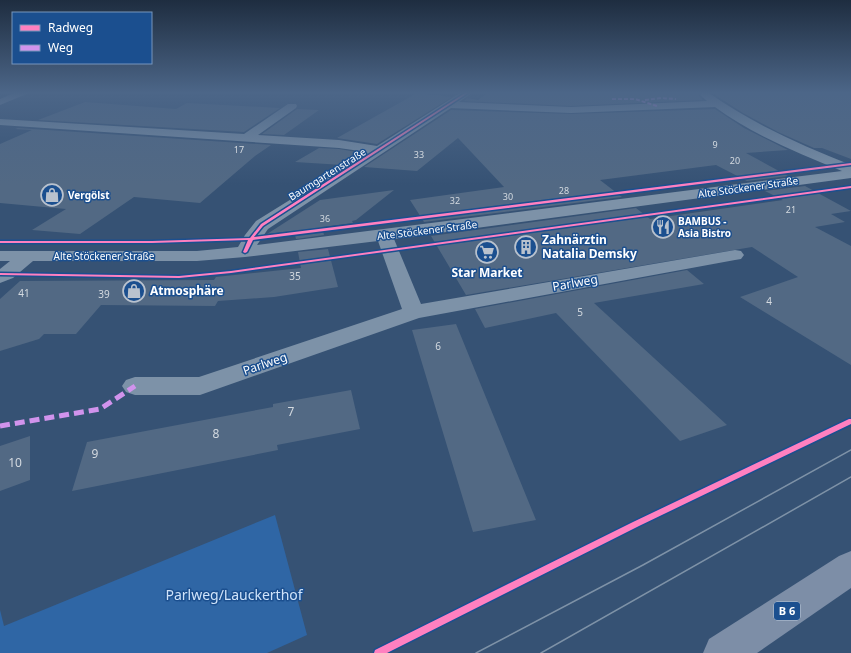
<svg xmlns="http://www.w3.org/2000/svg" width="851" height="653" font-family="'Noto Sans',sans-serif">
<style>
.green{fill:#2f66a5}
.building{fill:#526984}
.lines{fill:none;stroke-linecap:round;stroke-linejoin:round}
.minor{fill:#7d92a8;fill-rule:evenodd}
.major{fill:#7d8ea7;fill-rule:evenodd}
.tram{stroke:#7e92a7;stroke-width:1.5}
.quiet-far1{stroke:#d193ec;stroke-width:2;stroke-dasharray:4 2;stroke-linecap:butt}
.quiet{stroke:#d193ec;stroke-width:5;stroke-dasharray:10 5;stroke-linecap:butt}
.cycleway-casing{stroke:#1b4f8f;stroke-width:3}
.cycleway{fill:#ff80c0;fill-rule:evenodd}
.labels{text-anchor:middle;stroke-width:3;stroke-linejoin:round;paint-order:stroke}
.far-number-label{font-size:9px;fill:#d4dae0}
.far-street-label{font-size:10px;fill:#fff;stroke:#1b4f8f}
.far-poi-label{font-size:10px;font-weight:bold;fill:#fff;stroke:#1b4f8f;text-anchor:start}
.number-label{font-size:10px;fill:#d4dae0}
.shield{fill:#1b4f8f;stroke:#bbcadd;stroke-width:1}
.shield-label{font-size:11px;font-weight:bold;fill:#fff}
.poi-label{font-size:12px;font-weight:bold;fill:#fff;stroke:#1b4f8f;text-anchor:start}
.street-label{font-size:12px;fill:#fff;stroke:#1b4f8f}
.near-number-label{font-size:12px;fill:#d4dae0}
.near-park-label{font-size:14px;fill:#cfe3fa;stroke:#1b4f8f}
</style>
<rect width="100%" height="100%" fill="#365274"/>
<path class="green" d="M275,515L307,635L267,653H0V610L4,626Z"/>
<path class="building" d="M417,93L452,97L377,144L337,138Z
M487,93H699V96L703,100L571,106L464,101L467,98L478,100Z
M712,93H851V159L822,148H814L778,132L743,113Z
M85,102L176,109L187,103L280,108L244,132L38,120Z
M297,109L319,110L284,135L262,134Z
M715,109L744,128L788,150L746,153L788,176L747,181L716,165L600,180L622,197L424,222L410,200L504,187L458,138L417,171L364,167L451,110L571,114Z
M18,128L271,145L255,156L200,203L134,197L80,234L32,230L66,209L0,203V144L32,130L15,129Z
M319,148L339,149L363,153L343,165L295,162Z
M805,186L851,211L831,214L845,222L815,227L851,246V365L740,297L798,277L752,247L466,295L431,236L636,208L650,219L783,200L765,191Z
M394,190L356,220L352,221L353,223L322,227L324,235L296,239L294,231L267,234L320,200Z
M328,249L338,287L274,297L218,301L215,306L101,305L76,334H44L39,339L0,351V299L20,281L214,280L216,277L301,268L298,252Z
M687,270L704,284L594,303L727,425L680,441L556,313L485,328L475,309Z
M456,324L536,520L473,532L412,330Z
M351,390L360,429L277,445L278,450L72,491L87,442L273,407V404Z
M30,436V480L0,491V446Z"/>
<g class="lines">
<path class="minor" d="M14,93H29L0,105V99Z
M460,93H472L459,102L571,107L707,101L700,95L701,93H709C753,124 801,145 851,165V178L394,239L421,304L735,250L741,251L744,255L741,259L735,260L419,318L200,395H135L126,392L122,386L126,380L135,377H199L402,309L378,241L245,257L197,261H33L13,278L0,283V269L10,261H0V251H197L238,247L245,235L256,221L367,152L339,148L0,125V119L244,134L288,104H296L297,106L296,108L258,135L339,140L377,146ZM715,107C753,135 798,153 842,171L257,245L268,229L451,108L571,113Z"/>
<path class="major" d="M851,551V588L757,653H703L709,639L839,556Z"/>
<path class="tram" d="M476,653L643,565L851,450
M541,653L851,477"/>
<path class="quiet-far1" d="M612,99H635L657,106
M645,100L661,98L676,99"/>
<path class="quiet" d="M0,426L100,409L135,386"/>
<g class="cycleway-casing">
<path id="cycleway" d="M465,93H468L263,226L254,237L851,163V165L253,240L247,252L245,253L243,252L248,240L152,243H0V241H152L250,238L261,224Z
M851,186V188L231,273L179,278L0,275V273L179,276L231,271Z
M849,419H851V424L639,526L387,653H374L375,650L633,522Z"/>
</g>
<use href="#cycleway" class="cycleway"/>
</g>
<linearGradient id="sky" x2="0" y2="1"><stop stop-color="#1e2d40"/><stop offset="0.5" stop-color="#4c6688"/><stop offset="1" stop-color="#4c6688" stop-opacity="0"/></linearGradient>
<rect width="851" height="185" fill="url(#sky)"/>
<defs>
<g id="shop-ring" transform="scale(1.15)"><circle r="9.5" fill="#1b4f8f" stroke="#b9c2ce" stroke-width="1.5"/><path d="M-5-2.5h2.3a2.7 3.5 0 0 1 5.4 0H5L5.5 6h-11ZM-1.5-2.5h3a1.5 2.3 0 0 0-3 0Z" fill="#b9c2ce"/></g>
<g id="restaurant-ring" transform="scale(1.15)"><circle r="9.5" fill="#1b4f8f" stroke="#b9c2ce" stroke-width="1.5"/><path d="M-5-6h1v4h1v-4h1v4h1v-4h1v5L-1.5 .5V6h-2V.5L-5-1ZM5-6V6H3V1.5H1.5Q1.5-4 5-6Z" fill="#b9c2ce"/></g>
<g id="building-ring" transform="scale(1.15)"><circle r="9.5" fill="#1b4f8f" stroke="#b9c2ce" stroke-width="1.5"/><path d="M-4-6H4V6H1V3H-1V6H-4ZM-2.5-4.3h1.7v1.8h-1.7ZM.8-4.3h1.7v1.8H.8ZM-2.5-1h1.7V.8h-1.7ZM.8-1h1.7V.8H.8Z" fill="#b9c2ce"/></g>
<g id="supermarket-ring" transform="scale(1.15)"><circle r="9.5" fill="#1b4f8f" stroke="#b9c2ce" stroke-width="1.5"/><path d="M-6-5.5h2.5l.6 2H6L4.5 2H-2.5L-4.4-4H-6ZM-1.5 3.2a1.3 1.3 0 1 0 .1 0ZM3 3.2a1.3 1.3 0 1 0 .1 0Z" fill="#b9c2ce"/></g>
</defs>
<g fill-rule="evenodd">
<use href="#shop-ring" x="52" y="195"/>
<use href="#restaurant-ring" x="663" y="227"/>
<use href="#building-ring" x="526" y="247"/>
<use href="#supermarket-ring" x="487" y="252"/>
<use href="#shop-ring" x="134" y="291"/>
</g>
<g class="labels">
<g class="far-number-label">
<text x="715" y="148">9</text>
<text x="239" y="153">17</text>
<text x="419" y="158">33</text>
<text x="735" y="164">20</text>
<text x="564" y="194">28</text>
<text x="508" y="200">30</text>
<text x="455" y="204">32</text>
<text x="791" y="213">21</text>
<text x="325" y="222">36</text>
</g>
<g class="far-street-label">
<text transform="translate(327 174) rotate(-32)" y="4">Baumgartenstraße</text>
<text transform="translate(748 187) rotate(-8)" y="4">Alte Stöckener Straße</text>
<text transform="translate(427 230) rotate(-7)" y="4">Alte Stöckener Straße</text>
<text x="104" y="260">Alte Stöckener Straße</text>
</g>
<g class="far-poi-label">
<text x="68" y="199">Vergölst</text>
<text x="678" y="225">BAMBUS -<tspan x="678" dy="12">Asia Bistro</tspan></text>
</g>
<g class="number-label">
<text x="295" y="280">35</text>
<text x="24" y="297">41</text>
<text x="104" y="298">39</text>
<text x="769" y="305">4</text>
<text x="580" y="316">5</text>
<text x="438" y="350">6</text>
</g>
<rect class="shield" x="774" y="602" width="26" height="18" rx="3"/>
<g class="shield-label">
<text x="787" y="615">B 6</text>
</g>
<g class="poi-label">
<text x="542" y="244">Zahnärztin<tspan x="542" dy="14">Natalia Demsky</tspan></text>
<text x="487" y="277" text-anchor="middle">Star Market</text>
<text x="150" y="295">Atmosphäre</text>
</g>
<g class="street-label">
<text transform="translate(575 283) rotate(-10)" y="4">Parlweg</text>
<text transform="translate(265 364) rotate(-19)" y="4">Parlweg</text>
</g>
<g class="near-number-label">
<text x="291" y="416">7</text>
<text x="216" y="438">8</text>
<text x="95" y="458">9</text>
<text x="15" y="467">10</text>
</g>
<g class="near-park-label">
<text x="234" y="600">Parlweg/Lauckerthof</text>
</g>
</g>
<rect x="12" y="12" width="140" height="52" fill="#1b4f8f" stroke="#7695bc"/>
<rect x="20" y="25" width="20" height="6" fill="#ff80c0" stroke="#7695bc"/>
<text x="48" y="32" font-size="12" fill="#ffffff">Radweg</text>
<rect x="20" y="45" width="20" height="6" fill="#d193ec" stroke="#7695bc"/>
<text x="48" y="52" font-size="12" fill="#ffffff">Weg</text>
</svg>
